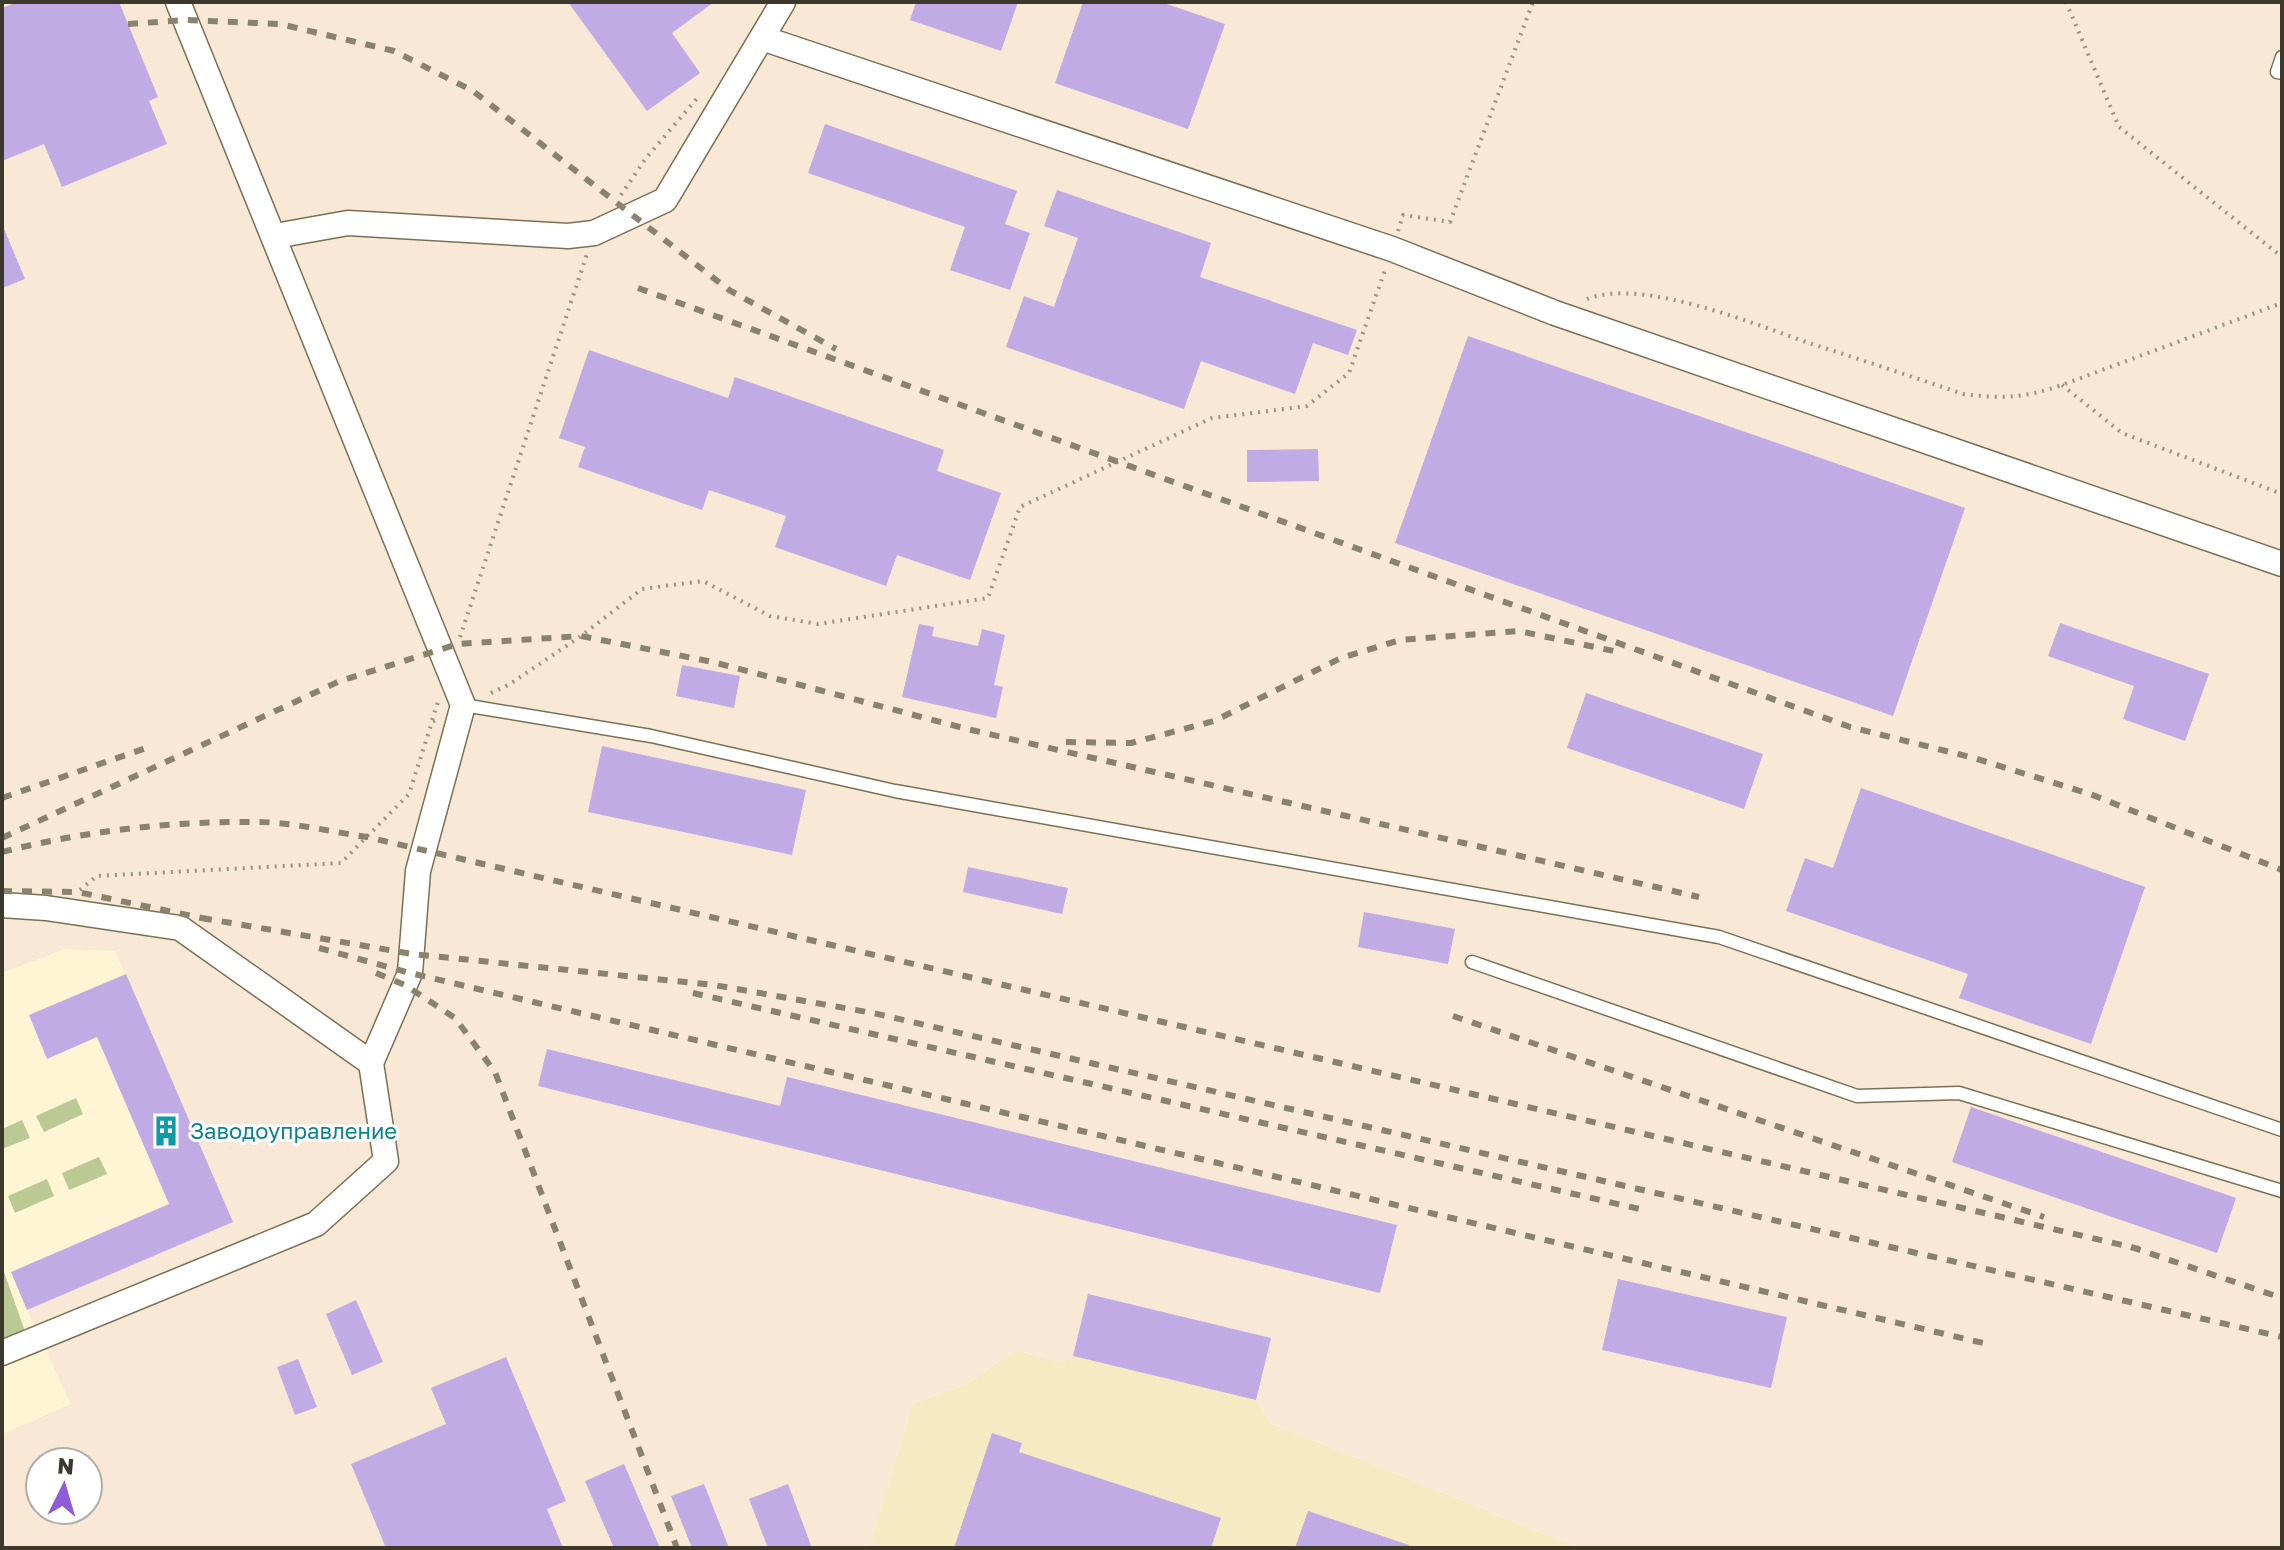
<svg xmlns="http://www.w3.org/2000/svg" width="2284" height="1550" font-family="'Golos Text',sans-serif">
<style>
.built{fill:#f6eac3}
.industrial{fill:#f8e8d5;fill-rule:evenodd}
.green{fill:#bbc995}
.building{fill:#c0abe4}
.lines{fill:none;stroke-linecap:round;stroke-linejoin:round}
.lane-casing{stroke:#797054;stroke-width:15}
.street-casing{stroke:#797054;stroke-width:27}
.path{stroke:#9a937d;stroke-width:4;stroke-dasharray:2 6;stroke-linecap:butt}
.lane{stroke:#fff;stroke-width:12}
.street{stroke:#fff;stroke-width:24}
.rail{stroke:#89836e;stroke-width:6;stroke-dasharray:10 10;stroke-linecap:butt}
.labels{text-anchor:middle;stroke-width:6;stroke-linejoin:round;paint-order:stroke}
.culture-label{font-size:22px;fill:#0d838f;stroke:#fff;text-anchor:start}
</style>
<rect width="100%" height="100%" fill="#fef5d5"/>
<path class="built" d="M1016,1350L1062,1363L1073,1356L1256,1400L1270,1423L1580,1548H869L913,1404L967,1384Z"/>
<path class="industrial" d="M2,2H2282V1548H1580L1270,1423L1256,1400L1073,1356L1062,1363L1016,1350L967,1384L913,1404L869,1548H2V1434L71,1404L27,1310L233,1222L115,951L65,949L2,973ZM40,1462H88V1510H40Z"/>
<path class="green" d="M76,1098L83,1114L44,1132L36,1116Z
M22,1120L30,1138L2,1149V1129Z
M99,1157L107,1174L69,1190L62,1173Z
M47,1179L54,1196L15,1213L8,1196Z
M4,1272L27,1337L2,1347V1274Z"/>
<path class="building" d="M17,2H119L158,97L149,101L167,144L62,187L44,144L2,161V8Z
M568,2H714L672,33L700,73L647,111Z
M916,2H1018L1001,51L910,20Z
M1083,2H1161L1225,24L1188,129L1055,83Z
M825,124L1017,191L1005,224L1030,233L1010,290L950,270L965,227L808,173Z
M1057,190L1211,243L1200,277L1357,330L1348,355L1313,343L1295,394L1201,361L1184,409L1006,347L1024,296L1054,307L1078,238L1044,226Z
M2,224L25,279L2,288Z
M1468,336L1965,508L1893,716L1395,543Z
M589,350L728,398L735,377L944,450L937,471L1001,493L970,580L897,555L886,586L775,547L786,516L709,490L702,510L578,467L585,447L559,438Z
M1318,449L1319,481L1247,482V450Z
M2060,623L2209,674L2185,741L2123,719L2134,686L2048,656Z
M919,624L934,627L932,636L978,646L982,629L1005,635L994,685L1003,687L996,718L902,697Z
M682,665L740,676L734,708L676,696Z
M1586,693L1763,754L1744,809L1567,748Z
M602,746L806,790L792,855L588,812Z
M1861,788L2145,887L2091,1044L1959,998L1968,974L1786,911L1805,858L1833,868Z
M968,867L1068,888L1062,914L963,892Z
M1364,912L1455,929L1448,964L1358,947Z
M126,974L233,1222L27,1310L11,1272L169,1204L97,1037L47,1059L29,1015Z
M547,1049L780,1106L787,1077L1397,1225L1380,1293L538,1086Z
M1971,1107L2236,1198L2217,1253L1952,1162Z
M1618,1279L1787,1317L1771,1388L1602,1350Z
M1088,1294L1271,1338L1256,1400L1073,1356Z
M356,1300L383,1362L352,1375L326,1314Z
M506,1357L566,1501L547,1509L563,1548H386L351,1464L446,1424L431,1388Z
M298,1359L317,1407L295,1415L277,1367Z
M992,1433L1022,1443L1019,1452L1221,1518L1211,1548H954Z
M624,1464L660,1548H614L585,1481Z
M704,1484L729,1548H692L671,1496Z
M788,1484L812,1548H768L749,1499Z
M1308,1511L1409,1545V1548H1295Z"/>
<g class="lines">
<g class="lane-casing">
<path id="lane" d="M2282,57L2277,72L2282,73
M463,705L651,736L895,791L1719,937L2282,1130
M1472,962L1857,1096L1959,1093L2282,1191"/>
</g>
<g class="street-casing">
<path id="street" d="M762,38L1392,249L1555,313L2282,564
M275,236L348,223L568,236L594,233L665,200L783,2
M2,905L46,908L180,928L371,1063
M2,1353L316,1224L386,1161L371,1063L410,973L418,871L463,705L178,2"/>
</g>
<path class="path" d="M2066,2L2119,127L2282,257
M621,195L646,158L700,95
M1398,231L1403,215L1450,222L1533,2
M1587,299C1642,277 1756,325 1812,344C1862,360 1913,377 1963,394C2002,399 2025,398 2062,385L2282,303
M2062,385L2122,433L2282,494
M460,637L587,254
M491,693L510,684L581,636L642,589L703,581L770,616L818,624L988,598L1020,507L1212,418L1307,406L1349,373L1385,270
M432,720L438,702
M80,890L97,876L341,863L409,794L432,722L436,720"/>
<use href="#lane" class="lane"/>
<use href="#street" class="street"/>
<path class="rail" d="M128,24L186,20L280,24L394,51L473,91L729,290L836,349
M638,288L1850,727L1974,758L2090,794L2282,870
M1066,742L1131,743L1214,721L1341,658L1400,640L1519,631L1623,653
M2,798L146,748
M2,838L340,681L458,644L581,636L713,662L967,729L1699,897
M2,852C84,831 172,821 257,822C293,822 331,832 367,837L2139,1249
M2,891L78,892L211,920
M202,918L412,954L714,985L873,1013L2282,1337
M319,948L410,973L1983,1343
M376,973L405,985L455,1018L495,1072L677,1548
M693,993L1644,1210
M1453,1016L2044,1217
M2131,1247L2282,1298"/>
</g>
<defs>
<g id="building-bare" transform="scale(2.4)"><path d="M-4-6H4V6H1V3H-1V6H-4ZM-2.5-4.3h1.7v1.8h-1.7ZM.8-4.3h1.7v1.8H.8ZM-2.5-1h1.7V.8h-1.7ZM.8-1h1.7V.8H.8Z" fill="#0f9aa8" stroke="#fff" stroke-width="2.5" paint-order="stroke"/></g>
</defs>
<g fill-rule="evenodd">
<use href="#building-bare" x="166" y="1131"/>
</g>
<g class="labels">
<g class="culture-label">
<text x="190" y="1139">Заводоуправление</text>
</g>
</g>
<rect width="2284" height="1550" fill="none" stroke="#3c382b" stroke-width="8"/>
<g transform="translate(64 1486) rotate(5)"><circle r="38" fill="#ffffff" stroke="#b1afaa" stroke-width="2"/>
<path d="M0-6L14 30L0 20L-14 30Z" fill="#905cd5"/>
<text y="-12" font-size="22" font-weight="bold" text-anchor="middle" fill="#3c382b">N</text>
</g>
</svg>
